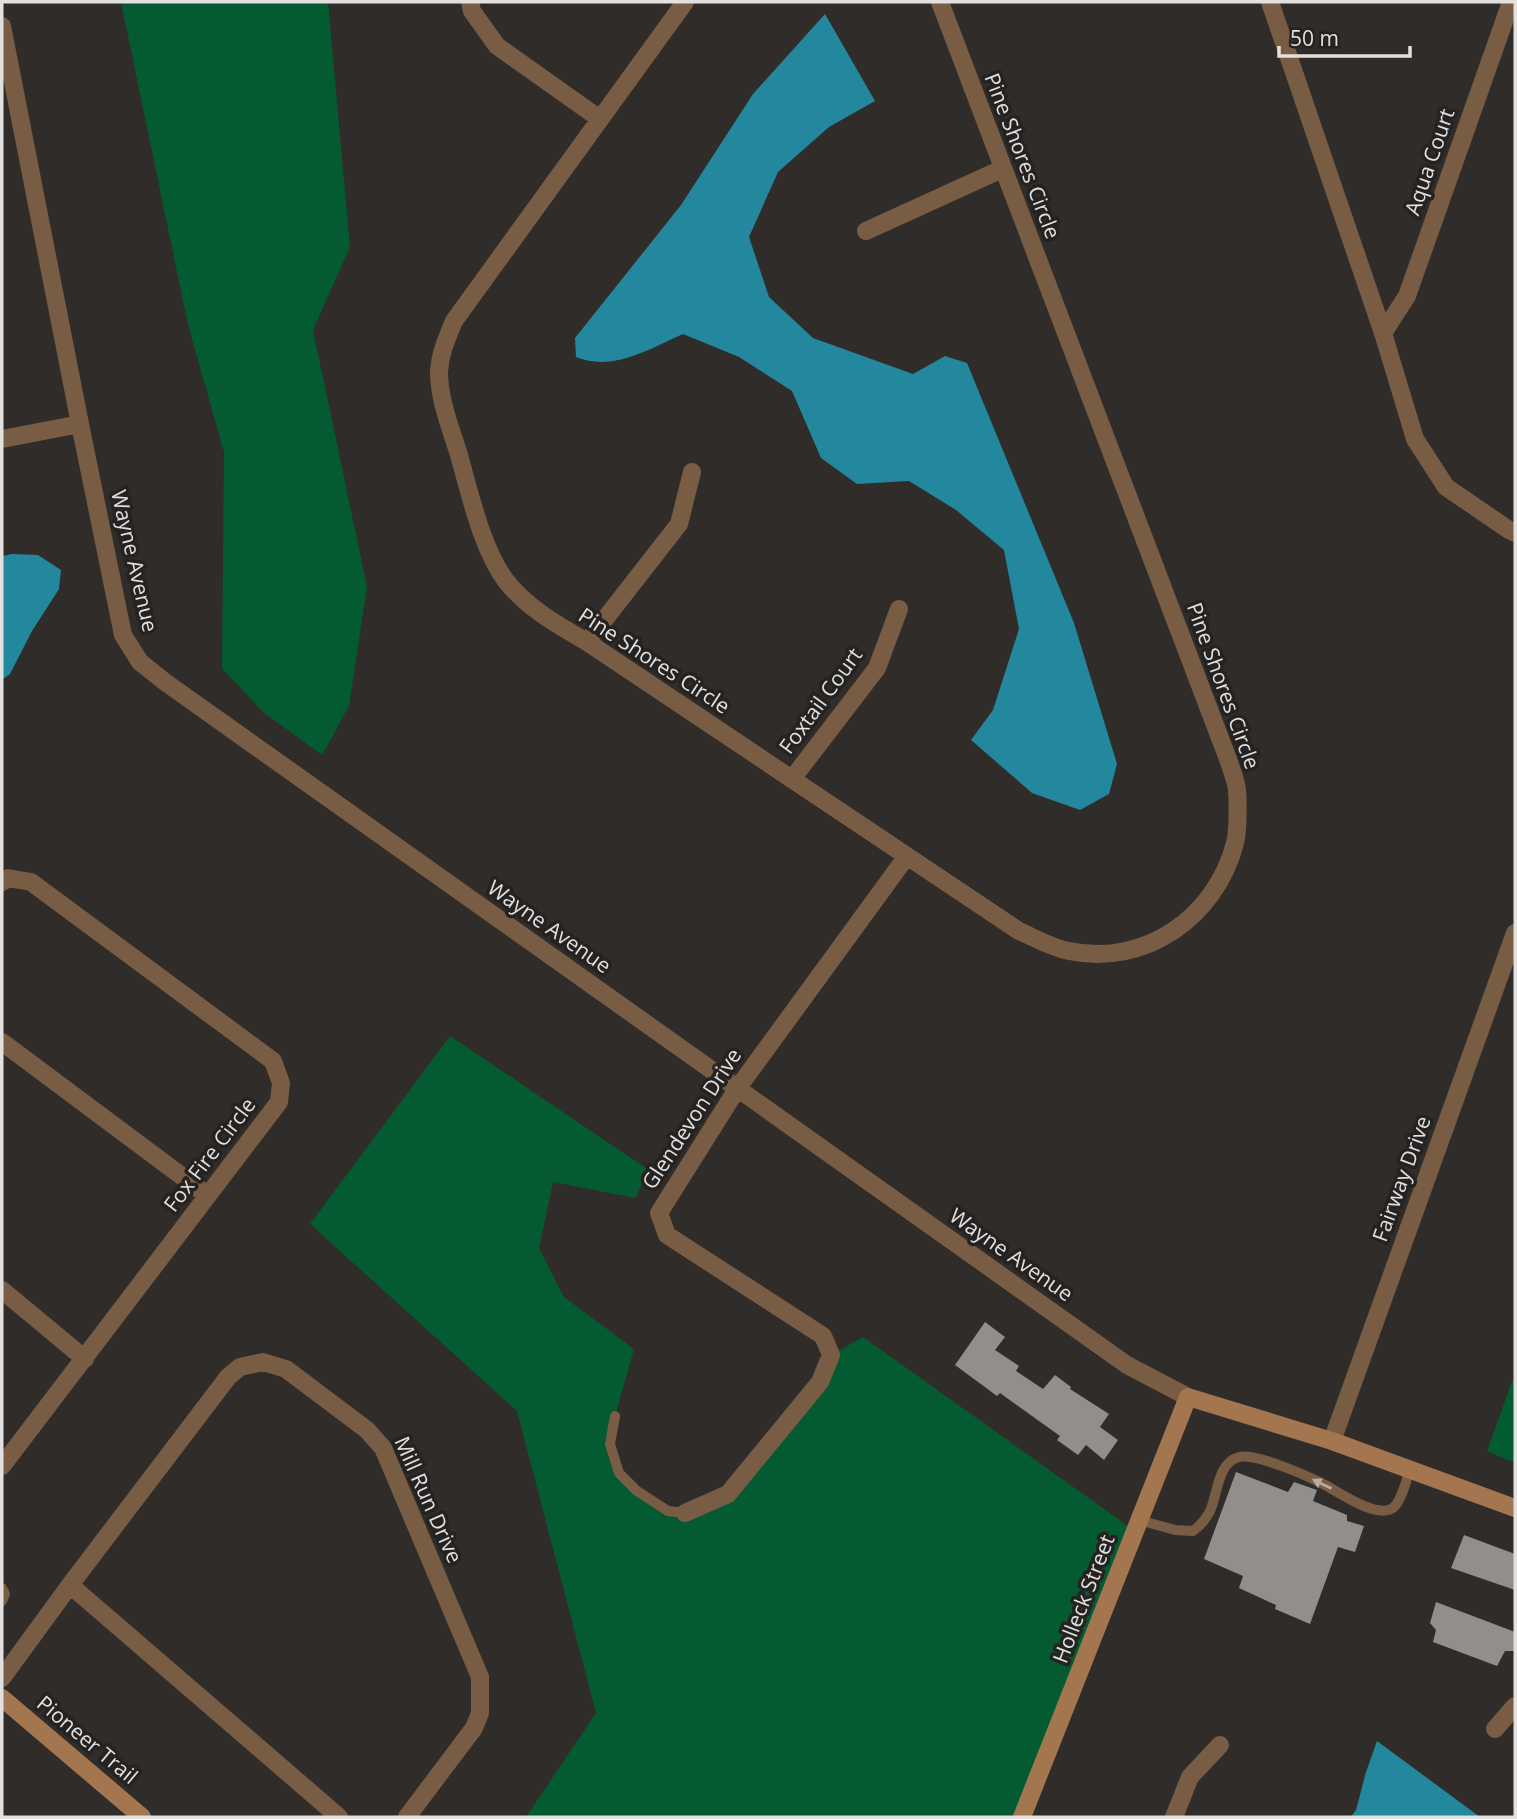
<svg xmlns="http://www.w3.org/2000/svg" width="1517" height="1819" font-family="'Open Sans',sans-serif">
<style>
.green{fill:#045b32}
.water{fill:#23889d}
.building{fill:#918e8c}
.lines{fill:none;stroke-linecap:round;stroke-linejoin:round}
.lane{stroke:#795c44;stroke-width:10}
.street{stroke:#795c44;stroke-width:18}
.secondary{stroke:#a4764f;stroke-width:18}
.oneway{fill:#b9aca2}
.labels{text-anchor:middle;stroke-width:7;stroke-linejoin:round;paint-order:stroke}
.street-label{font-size:21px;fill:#e3e1e0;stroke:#252321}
</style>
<rect width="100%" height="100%" fill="#2f2c2a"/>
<path class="green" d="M121,2H328L350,247L313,330L367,587L349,706L322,755L263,712L222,668L224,452L188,325Z
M450,1036L649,1170L635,1198L553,1182L539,1248L564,1297L634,1349L615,1416L610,1444L619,1473L668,1511L728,1494L831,1355L863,1337L1135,1531L1026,1817H526L596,1713L517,1411L310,1224Z
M1515,1373V1463L1487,1451Z"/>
<path class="water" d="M825,14L875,101L829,127L778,172L749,237L769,297L813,338L913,374L945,356L967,363L1074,623L1117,764L1109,794L1080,810L1032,793L971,740L993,710L1019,629L1004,550L956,510L909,481L857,484L821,458L792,391L739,357L683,334C649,349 613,372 576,357L575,338L681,205L753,94Z
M12,554L38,555L61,570L59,589L32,631L10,674L2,680V556Z
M1377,1741L1480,1817H1351L1356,1810L1366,1772Z"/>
<path class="building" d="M985,1322L1005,1337L995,1350L1019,1366L1016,1371L1043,1389L1055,1375L1071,1387L1070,1389L1109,1414L1100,1427L1118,1440L1104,1460L1086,1445L1078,1455L1057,1440L1060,1436L1000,1393L997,1396L955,1365Z
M1236,1472L1288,1492L1294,1482L1317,1490L1313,1501L1347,1515V1521L1364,1526L1355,1552L1338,1547L1310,1624L1275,1609L1276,1605L1239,1588L1243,1576L1204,1559Z
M1464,1535L1515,1554V1590L1451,1568Z
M1436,1602L1515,1632L1514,1651H1505L1497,1666L1433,1642L1436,1630L1430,1623Z"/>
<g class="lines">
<path class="lane" d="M615,1416L610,1444L619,1473L637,1491L668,1511L685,1513
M1139,1520L1175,1530L1193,1531C1200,1526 1206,1519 1210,1511C1218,1494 1217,1463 1239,1457C1256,1453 1308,1476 1325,1485C1340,1493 1377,1519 1393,1508C1401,1502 1407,1479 1410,1469
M2,1588L5,1594L2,1601"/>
<path class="street" d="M470,2L472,11L497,46L600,119
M685,2L454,321C447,338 440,353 439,372C439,400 451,429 459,455C470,494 482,549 506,581C527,608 558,625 587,642L1019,931C1035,938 1052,948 1069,951C1145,967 1216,917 1235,843C1238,833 1238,801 1237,790C1236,780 1231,769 1228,759L940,2
M1270,2L1383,333L1407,296L1511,2
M2,26L80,424L123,635L140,662L165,682L1127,1365L1188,1397
M866,231L1002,169
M1383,333L1415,439L1446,487L1509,530L1515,533
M2,439L80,424
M587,642L679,524L692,472
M792,779L877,668L899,609
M2,882L8,878L31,882L273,1061L281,1083L279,1102L2,1466
M2,1042L207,1195
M2,1290L85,1359
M1332,1441L1515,933
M685,1513L728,1494L820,1382L831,1355L823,1336L667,1235L659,1213L737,1089L907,856
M2,1678L70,1585
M1495,1729L1515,1706
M339,1817L70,1585L228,1377L240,1367L263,1362L286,1369L367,1430L383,1448L480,1677V1713L474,1728L407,1817
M1174,1817L1190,1777L1220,1745"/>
<path class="secondary" d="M2,1698L142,1817
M1022,1817L1188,1397L1332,1441L1515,1508"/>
</g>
<defs><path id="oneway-solid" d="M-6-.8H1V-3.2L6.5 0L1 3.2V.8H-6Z" transform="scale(1.75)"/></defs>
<use class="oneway" href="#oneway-solid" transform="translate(1322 1484) rotate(-154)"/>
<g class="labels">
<g class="street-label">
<text transform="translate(1022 156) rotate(69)" y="7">Pine Shores Circle</text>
<text transform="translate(1430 162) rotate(-71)" y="7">Aqua Court</text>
<text transform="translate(134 561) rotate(77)" y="7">Wayne Avenue</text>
<text transform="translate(654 661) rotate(33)" y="7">Pine Shores Circle</text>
<text transform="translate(1223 686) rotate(70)" y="7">Pine Shores Circle</text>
<text transform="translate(821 701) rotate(-54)" y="7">Foxtail Court</text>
<text transform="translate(549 927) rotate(35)" y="7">Wayne Avenue</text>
<text transform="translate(692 1119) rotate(-57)" y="7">Glendevon Drive</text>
<text transform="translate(210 1155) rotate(-53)" y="7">Fox Fire Circle</text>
<text transform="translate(1402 1179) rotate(-70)" y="7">Fairway Drive</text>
<text transform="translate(1011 1255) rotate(35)" y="7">Wayne Avenue</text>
<text transform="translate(428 1500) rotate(66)" y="7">Mill Run Drive</text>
<text transform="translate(1084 1599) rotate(-69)" y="7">Holleck Street</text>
<text transform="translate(87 1740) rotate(40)" y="7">Pioneer Trail</text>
</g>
</g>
<rect width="1517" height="1819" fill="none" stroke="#e3e1e0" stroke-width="7"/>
<path d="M1279 46v10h131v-10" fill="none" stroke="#e3e1e0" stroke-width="3.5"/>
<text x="1290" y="46" font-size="21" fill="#e3e1e0" stroke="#252321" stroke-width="5" paint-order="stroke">50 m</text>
</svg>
